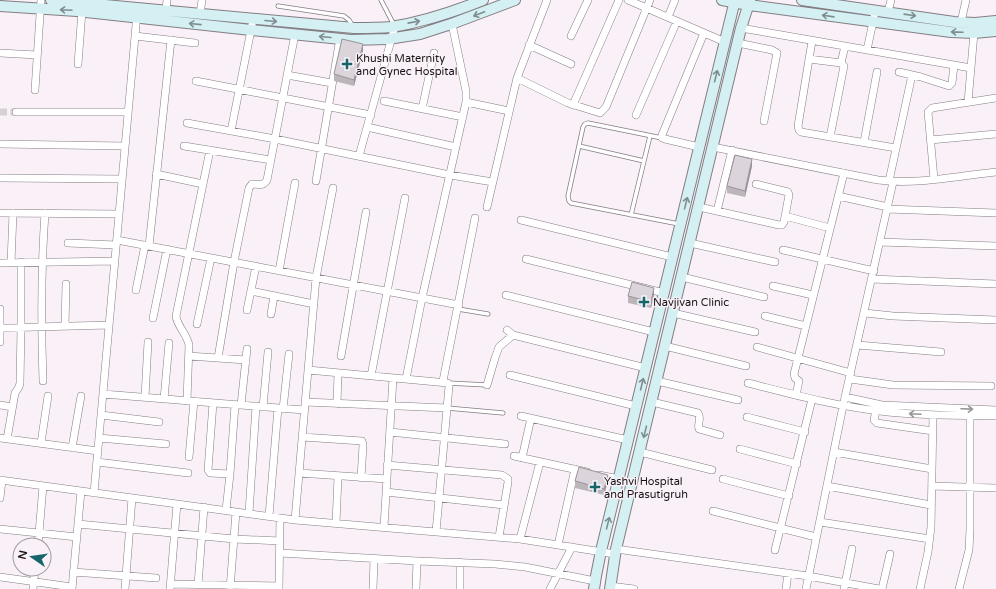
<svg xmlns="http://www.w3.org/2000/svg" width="996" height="589" font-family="'Varela Round',sans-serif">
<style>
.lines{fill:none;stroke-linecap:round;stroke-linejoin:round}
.street-tunnel{stroke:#d7d0d5;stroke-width:7;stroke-dasharray:7 3.5;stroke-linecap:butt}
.lane-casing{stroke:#847d83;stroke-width:5}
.street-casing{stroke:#847d83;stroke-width:8}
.secondary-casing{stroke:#847d83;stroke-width:12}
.lane{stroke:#fff;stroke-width:3.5}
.street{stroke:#fff;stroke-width:7}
.secondary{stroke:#d4f0f2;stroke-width:10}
.wall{fill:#bcb6bb}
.shaded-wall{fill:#999499}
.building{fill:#dbd4da;stroke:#999499}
.oneway{stroke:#7f8d8f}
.oneway2{stroke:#979596}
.poi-dot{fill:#16656a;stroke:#f9f1f7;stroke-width:1.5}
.labels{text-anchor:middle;stroke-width:3;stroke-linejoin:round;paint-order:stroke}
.poi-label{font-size:11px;fill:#171416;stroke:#f9f1f7;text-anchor:start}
</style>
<rect width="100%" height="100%" fill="#f9f1f7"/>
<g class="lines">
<path class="street-tunnel" d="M0,112H16"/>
<g class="lane-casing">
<path id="lane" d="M381,0L394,25
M278,6L344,16L349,20L352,25
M662,138L588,123L585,124L583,127L568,196L569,201L571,203L679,224
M579,146L644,161
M631,215L650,136
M458,309L488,314
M448,383L487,385
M447,408L503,413"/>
</g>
<g class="street-casing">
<path id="street" d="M628,0L725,42
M166,10L167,0
M888,12L891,0
M200,14L202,0
M668,17L675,0
M961,22L966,0
M741,28L971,68
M135,36L195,43
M571,36L588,0
M812,41L798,126L799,130L801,132L896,148
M738,43L772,50L777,53L764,121
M529,45L571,64
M867,50L874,17
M0,53L37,55
M809,59L841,63L844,66L830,137
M841,63L845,46
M78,64L82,11
M899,72L921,77L949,86L952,83L954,65
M287,75L332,83
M517,78L568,103L600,113L606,107L650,0
M196,81L371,115
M35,90L41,0
M384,101L463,117
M466,102L509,111
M968,102L974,33
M573,105L619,0
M422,109L434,53
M16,112H128
M636,115L677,21
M187,123L275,139L450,175L493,182
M367,127L456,147
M231,131L252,25
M930,140L996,134
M864,142L877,72
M0,144L125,146
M184,146L271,160
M699,147L665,139L662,138V135L704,33
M713,147L878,180C917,185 957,176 996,172
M359,156L395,26
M156,174L203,184
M0,178L122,179
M934,179L928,112L932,108L996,98
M316,181L340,38
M889,181L912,75
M838,196L888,207
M487,207L517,78L547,0
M699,207L779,225H782L784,222L789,195L788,192L756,184
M887,209L996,213
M717,211L732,150
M0,213L119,214
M785,216L830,228
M521,220L672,257
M117,240L459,305
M880,242L996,246
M68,243L116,245
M690,243L775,262
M149,246L171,40
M783,250L874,271
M526,259L664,293
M0,263L115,261
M11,263L13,213
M279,271L295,183
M682,277L764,297
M872,279L996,284
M773,286L813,295
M136,290L145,245
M251,291L314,304
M506,295L654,332
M0,309V342
M247,310L256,266
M673,313L755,332
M865,313L893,316L996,320
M271,314L274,296
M765,316L806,326
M153,318L167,249
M197,324L211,258
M65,326L66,284
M0,328L109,325
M507,330L513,335L646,368
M857,345L941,352
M665,346L746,366
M757,347L851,373
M189,356L246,360
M341,356L366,212
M218,358L234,262L249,188L252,184C258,184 263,187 267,180L295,34
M308,370L448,383L449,386L436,532
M510,375L636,406
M371,376L405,198
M406,379L422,298L466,102V91L452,24
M850,379L893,385L991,386
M43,381C41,325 41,269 45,213
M443,381L475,218
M657,381L738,400
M748,383C792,394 835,406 880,411C918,416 957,415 996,416
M487,385L495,358L499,347L513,335
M103,394L304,410
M796,395L799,381L795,378L794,374L844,173
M145,397L148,342
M845,397L882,405L996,410
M164,399L169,343
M187,401L189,345C187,334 177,326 176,316L210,150
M305,402L447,408
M652,402L698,413C702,418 697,424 699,429L720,435
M213,403L208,470L210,473L230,474
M337,404L338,373
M0,405L12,407
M241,405L247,349
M263,407L268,352
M283,409L289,354
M876,410L874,420L877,423L933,431
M101,415L159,422
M521,416L628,440
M747,417L805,432
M390,432L505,444
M302,437L362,441L363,445L361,478
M0,438L98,451
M99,438L166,444
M7,439L15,393L19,387L20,383L21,327V262
M41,443L48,396
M72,448L81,396
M740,449L797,464
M640,452L712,470
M834,452L932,469
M514,456L587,472
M189,457L194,401
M522,458L531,418
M97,462L188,473
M387,465L502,475L508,479V482L499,537
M299,473L387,479
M599,475L619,479
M723,479L789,496
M0,480L295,520L520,539L615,554
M827,486L931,505
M932,486L996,488
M386,492L504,505
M94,493L137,14
M0,498L2,480
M226,510L230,474L235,405
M713,511L816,537
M249,513L256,406
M269,516L278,408
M295,520L316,278L333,188
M820,522L930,539
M336,523L338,477
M78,524L234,539L280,541
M384,527L393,378
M0,529L77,537
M520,539L540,462
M38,545L43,486
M558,545L575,469
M616,549L808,576L879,589
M775,550L812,399
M280,553L417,561L495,564L525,567L595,581
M73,572L156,578
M0,577L72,587
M170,584L279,586
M198,585L204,507
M610,586L634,589
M33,589L35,569
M72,589L81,491
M125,589L132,498
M170,589L177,504
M230,589L236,512
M279,589L280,518
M373,589L374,559
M416,589L417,561
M460,589V562
M550,589L572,547
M786,589L788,573
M806,589L843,406L893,182
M844,589L852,549
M882,589L890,554
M920,589L928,552L931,527L933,415
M959,589L969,550L970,529V415"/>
</g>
<g class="secondary-casing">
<path id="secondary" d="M51,0L354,28C366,28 379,28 391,27C423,22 453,12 483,0
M722,0L749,5L951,32L974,33L996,31
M802,0L954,22L975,23L996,21
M0,6L77,11L251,30L351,40L388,39L420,34L454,23L515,0
M594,589L596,576L601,551L735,0
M610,589L616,549L741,28L750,0"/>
</g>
<use href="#lane" class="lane"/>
<use href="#street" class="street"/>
<use href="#secondary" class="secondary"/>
</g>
<path class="wall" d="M363,51L354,86L334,81V74Z
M752,166L745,197L727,193V186Z
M654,295L651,308L628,303V296Z
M575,481H608L604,495L575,488Z"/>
<path class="shaded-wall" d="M363,44V51L354,86V80Z
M752,159V166L745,197V191Z
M654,288V295L651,308V302Z
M608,475V481L604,495V489Z"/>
<path class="building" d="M342,39L363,44L354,80L334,74Z
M735,155L752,159L745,191L727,186Z
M632,282L654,288L651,302L628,296Z
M579,467L608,475L604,489L575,481Z"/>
<defs><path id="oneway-shaft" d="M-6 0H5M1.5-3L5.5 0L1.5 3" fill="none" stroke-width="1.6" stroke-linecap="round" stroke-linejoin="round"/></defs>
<g class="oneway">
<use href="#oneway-shaft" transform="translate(66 10) rotate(-177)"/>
<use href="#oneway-shaft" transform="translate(479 14) rotate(159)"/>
<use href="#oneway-shaft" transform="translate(910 15) rotate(8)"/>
<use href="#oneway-shaft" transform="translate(828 16) rotate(-172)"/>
<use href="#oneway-shaft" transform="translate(271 21) rotate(5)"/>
<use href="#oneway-shaft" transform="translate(414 22) rotate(-11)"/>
<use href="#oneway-shaft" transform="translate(195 24) rotate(-174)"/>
<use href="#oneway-shaft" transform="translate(957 32) rotate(-178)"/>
<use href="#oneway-shaft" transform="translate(325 37) rotate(-175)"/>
<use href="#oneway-shaft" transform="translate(716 76) rotate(-76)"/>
<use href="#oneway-shaft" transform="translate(686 203) rotate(-76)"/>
<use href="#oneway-shaft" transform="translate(642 384) rotate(-76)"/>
<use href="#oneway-shaft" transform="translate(645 432) rotate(104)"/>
<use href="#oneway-shaft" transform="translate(608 523) rotate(-76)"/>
</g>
<g class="oneway2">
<use href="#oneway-shaft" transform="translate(967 409) rotate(2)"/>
<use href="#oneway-shaft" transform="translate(915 414) rotate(-177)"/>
</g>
<g class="poi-dot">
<path d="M345 58h4v4h4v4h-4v4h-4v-4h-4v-4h4z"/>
<path d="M642 296h4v4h4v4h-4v4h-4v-4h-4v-4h4z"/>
<path d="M593 481h4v4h4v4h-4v4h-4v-4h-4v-4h4z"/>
</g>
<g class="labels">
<g class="poi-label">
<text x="356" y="62">Khushi Maternity<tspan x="356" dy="13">and Gynec Hospital</tspan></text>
<text x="653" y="306">Navjivan Clinic</text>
<text x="604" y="485">Yashvi Hospital<tspan x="604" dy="13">and Prasutigruh</tspan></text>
</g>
</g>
<g transform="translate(32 557) rotate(283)"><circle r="19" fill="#f9f1f7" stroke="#9f999d"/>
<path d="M0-3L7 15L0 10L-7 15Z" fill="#16656a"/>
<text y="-6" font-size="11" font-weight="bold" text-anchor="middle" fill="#171416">N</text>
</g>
</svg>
